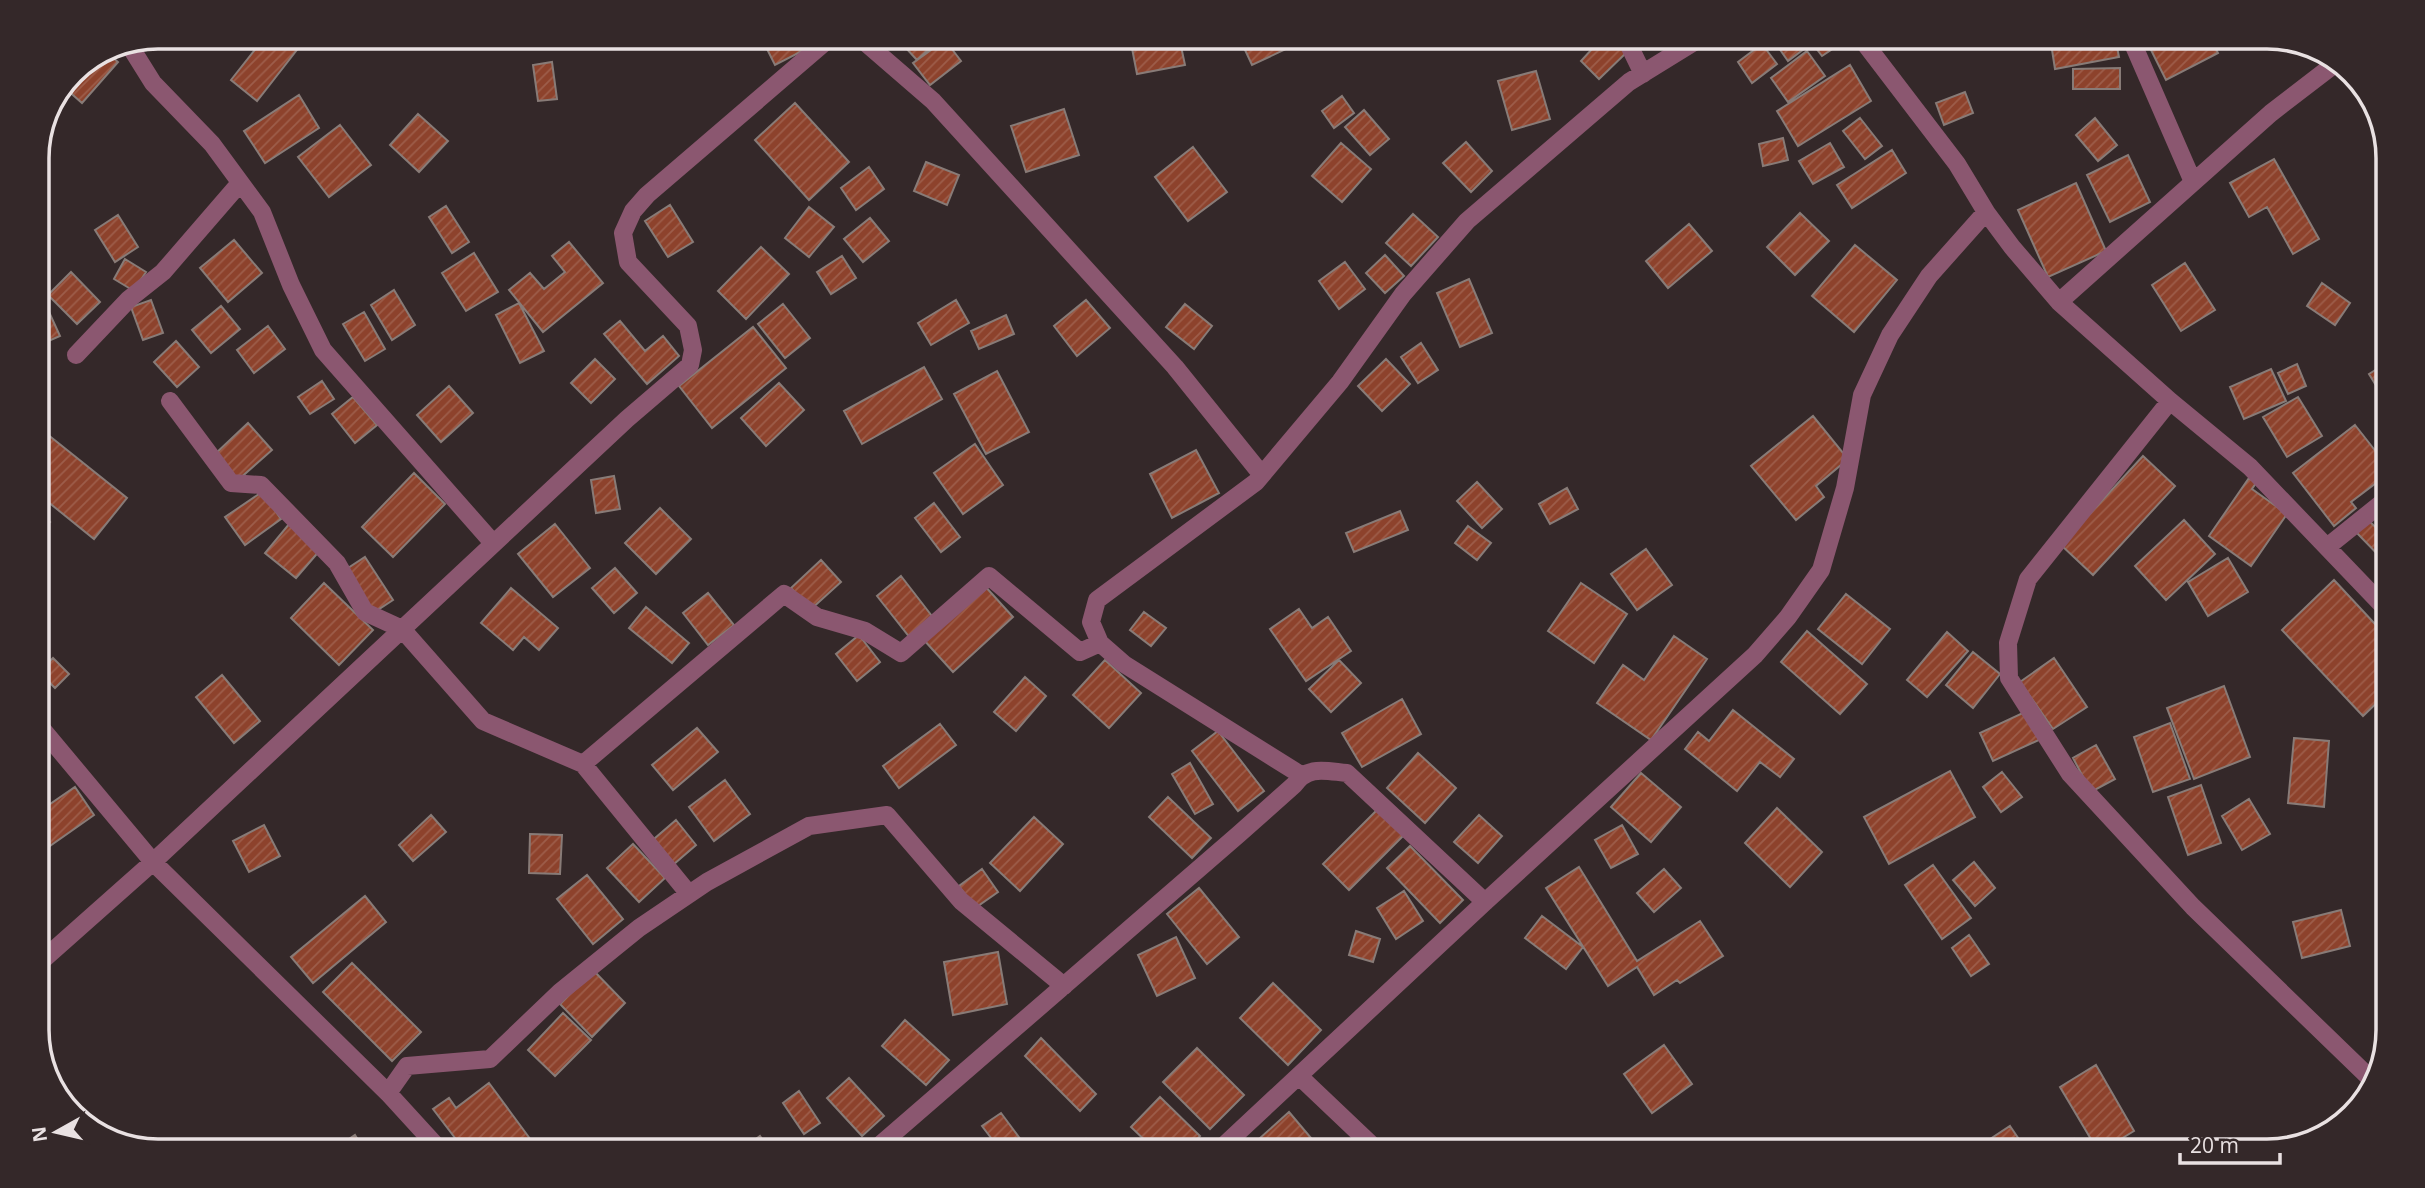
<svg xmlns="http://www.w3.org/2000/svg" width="2425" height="1188" font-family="'Open Sans',sans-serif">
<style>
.building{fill:url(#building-hatch);stroke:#887b77;stroke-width:2}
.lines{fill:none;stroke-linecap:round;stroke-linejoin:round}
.minor{stroke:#8b5770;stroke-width:18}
.rim{fill:none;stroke:#e9e1e2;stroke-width:3.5}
</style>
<defs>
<pattern id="building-hatch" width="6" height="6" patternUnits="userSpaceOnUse" patternTransform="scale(1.75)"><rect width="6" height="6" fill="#8d422c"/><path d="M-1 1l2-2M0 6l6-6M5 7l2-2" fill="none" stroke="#9d5d4a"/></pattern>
</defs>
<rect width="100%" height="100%" fill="#342829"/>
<path class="building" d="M265,37H289L300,46L257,101L231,80Z
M761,37H807L812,46L775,65Z
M892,37H909L899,46Z
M916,37H942L917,60L905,47Z
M1165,37H1179L1185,65L1137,74L1131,43Z
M1239,37H1283L1288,48L1252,65Z
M1603,37H1612L1627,52L1599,79L1581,61Z
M1771,37H1839L1843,42L1822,56L1812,43L1788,61Z
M2050,37H2115L2119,57L2055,69Z
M2167,37H2210L2218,53L2166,80L2149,46Z
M945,40L961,61L930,85L913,63Z
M1762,44L1777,64L1752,83L1738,62Z
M105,51L118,62L82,103L65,88L73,72Z
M1807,51L1825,76L1788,102L1771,78Z
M552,62L557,99L538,101L533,65Z
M1850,65L1871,101L1798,146L1777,111Z
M2120,68V89H2073V69Z
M1536,71L1550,119L1512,130L1498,81Z
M1965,92L1973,113L1944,125L1936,103Z
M299,95L319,128L265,163L244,131Z
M1342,96L1354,113L1334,128L1322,111Z
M795,103L849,162L809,200L755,140Z
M1064,109L1079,155L1026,172L1011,126Z
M1364,110L1389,139L1370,155L1345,127Z
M418,114L448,141L419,172L390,145Z
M1860,118L1882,146L1865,159L1843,131Z
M2095,118L2117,145L2098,161L2076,135Z
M340,125L371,165L329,197L298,157Z
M1783,138L1788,160L1763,166L1759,144Z
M1466,142L1492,171L1471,192L1443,163Z
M1341,143L1371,169L1342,202L1312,176Z
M1830,143L1844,167L1813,184L1799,161Z
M1193,147L1227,192L1188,221L1155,177Z
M1892,150L1906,173L1852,208L1837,185Z
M2128,155L2150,202L2110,222L2087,175Z
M2274,159L2319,239L2293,254L2267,207L2249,217L2230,183Z
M926,162L959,175L947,205L914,191Z
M869,167L884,189L856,210L841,188Z
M2076,183L2106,251L2048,277L2018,210Z
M670,205L693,242L668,257L645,221Z
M446,206L469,242L452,253L429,217Z
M809,207L834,227L809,257L785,238Z
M1800,213L1829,241L1795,275L1767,247Z
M1413,214L1438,237L1411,266L1386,243Z
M118,215L138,247L115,262L95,230Z
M870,218L889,241L863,262L844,239Z
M1689,224L1712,251L1668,288L1646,261Z
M234,240L262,273L228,302L200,268Z
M569,242L603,283L543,332L509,290L530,273L544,289L565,272L552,256Z
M1855,245L1897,280L1854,332L1812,296Z
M761,247L789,274L746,319L718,291Z
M474,253L498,292L466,311L442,273Z
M1385,255L1404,276L1385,293L1366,273Z
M842,256L856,278L831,294L817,272Z
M125,259L146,272L134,291L114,279Z
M1345,262L1365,289L1339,309L1319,281Z
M2185,263L2215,310L2181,331L2152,285Z
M71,272L100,302L77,324L48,295Z
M1469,279L1492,333L1460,347L1437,293Z
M2322,283L2350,303L2335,325L2307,306Z
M394,290L415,325L392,340L371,305Z
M151,300L163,333L143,340L131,307Z
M956,300L969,323L931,345L918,323Z
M1086,300L1110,328L1077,356L1054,326Z
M519,303L544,351L520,363L496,315Z
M783,304L810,338L785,358L758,324Z
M1185,304L1212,326L1194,349L1166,327Z
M221,306L240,329L211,353L192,330Z
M49,312L60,336L37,346V317Z
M364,312L385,349L365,361L343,324Z
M1006,315L1014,334L979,349L971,331Z
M620,321L645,351L663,336L679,356L647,384L604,334Z
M268,326L285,349L254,373L237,350Z
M753,327L786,368L712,428L679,386Z
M176,341L199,367L177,387L154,362Z
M1421,343L1438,370L1418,383L1401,357Z
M595,359L615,379L591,403L571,383Z
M1386,359L1410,384L1382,411L1358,386Z
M2388,362V405L2369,374Z
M2297,364L2306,386L2288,394L2278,373Z
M924,367L942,399L862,444L844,411Z
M2271,369L2286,401L2244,419L2230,387Z
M997,371L1029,432L986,454L954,394Z
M322,381L334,399L310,414L298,397Z
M779,383L804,410L766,446L741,418Z
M449,386L473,413L441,442L417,415Z
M353,397L377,425L355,443L332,414Z
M2298,397L2322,436L2287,457L2263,417Z
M1813,416L1848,459L1816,486L1824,497L1796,520L1751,466Z
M248,423L272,450L238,480L215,454Z
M2355,425L2388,467V474L2351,502L2356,508L2334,526L2293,473Z
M37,426L127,498L94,539L37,493Z
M975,444L1003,485L963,514L934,473Z
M1196,450L1219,493L1172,518L1150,474Z
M2143,456L2175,486L2093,575L2061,545Z
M414,473L445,504L393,557L362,527Z
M614,476L620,509L596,513L591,480Z
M2249,478L2256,483L2252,489L2287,514L2251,566L2209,536Z
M1477,482L1502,509L1482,528L1457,501Z
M1567,488L1578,509L1550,524L1539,504Z
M262,492L281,519L245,545L225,517Z
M934,503L960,537L941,552L915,518Z
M660,508L691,539L656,574L625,543Z
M37,510L50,522L37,536Z
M1400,511L1408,530L1354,552L1346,533Z
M2367,519L2388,539V565L2355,531Z
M2184,520L2215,554L2166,600L2135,566Z
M290,523L321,549L296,578L265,553Z
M555,524L590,568L553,597L518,554Z
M1468,526L1491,543L1477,560L1455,543Z
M1646,549L1672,585L1637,610L1611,574Z
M365,557L393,600L373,613L345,570Z
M2228,558L2248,592L2208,616L2188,582Z
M821,560L841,582L810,610L791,588Z
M615,568L637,593L614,613L592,588Z
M901,576L935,620L911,639L877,596Z
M2334,580L2388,638V692L2363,716L2282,630Z
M324,583L373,630L339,665L291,618Z
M1581,583L1627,614L1594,663L1548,631Z
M983,584L1013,617L953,672L923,639Z
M511,588L558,628L539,650L524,637L513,650L481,623Z
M708,593L734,625L708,645L683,613Z
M1846,594L1890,629L1862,664L1818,629Z
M646,607L689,643L672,663L629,628Z
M1299,609L1312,628L1328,617L1351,651L1306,681L1270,629Z
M1144,612L1166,628L1151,646L1130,630Z
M1807,631L1867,684L1840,714L1781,662Z
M1947,632L1968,651L1927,697L1907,680Z
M859,635L880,662L857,681L836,654Z
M1674,636L1707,659L1651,740L1597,703L1623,665L1644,680Z
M1973,652L2000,674L1973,708L1946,685Z
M53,658L69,674L55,688L39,672Z
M2054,658L2087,707L2053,729L2020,682Z
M1105,660L1141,693L1109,728L1073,695Z
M1339,660L1361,683L1331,712L1309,689Z
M222,675L260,721L234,743L196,697Z
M1025,677L1046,696L1016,731L994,712Z
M2224,686L2250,757L2194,779L2167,708Z
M1402,699L1421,734L1362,767L1342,733Z
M2388,703V724L2380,707Z
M1733,710L1794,759L1780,777L1760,762L1737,791L1685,749L1698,732L1709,741Z
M2027,711L2041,739L1993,761L1980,733Z
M2170,723L2190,779L2153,792L2134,737Z
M940,724L956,745L899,788L883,766Z
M697,728L718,752L673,790L652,765Z
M1218,731L1264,791L1238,811L1192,751Z
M2294,738L2329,741L2324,807L2288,803Z
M2096,745L2115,779L2091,792L2073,758Z
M1418,753L1456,788L1425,823L1387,788Z
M1190,763L1213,804L1195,814L1172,774Z
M1950,771L1975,817L1889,864L1864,817Z
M2002,772L2022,797L2001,812L1983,787Z
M1641,773L1681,807L1651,842L1611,807Z
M725,780L750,814L714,841L689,807Z
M2201,785L2221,843L2188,855L2168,797Z
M75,787L94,815L37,855V813Z
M1168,797L1211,838L1192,858L1149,817Z
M2249,799L2270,834L2242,850L2222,816Z
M1777,808L1822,852L1790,887L1745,843Z
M1378,809L1404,835L1349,890L1323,864Z
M431,815L446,832L413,861L399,845Z
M1479,815L1502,836L1478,863L1454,842Z
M1034,817L1063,844L1020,891L990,863Z
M676,820L696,845L674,864L654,839Z
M264,825L280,856L249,872L233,841Z
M1622,825L1638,854L1611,868L1595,840Z
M530,834L562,835L560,874L529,873Z
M633,844L665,878L639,902L607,868Z
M1410,846L1463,900L1440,923L1387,868Z
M1974,862L1995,888L1975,906L1953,880Z
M1933,865L1971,918L1942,939L1905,885Z
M1579,867L1637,961L1700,921L1723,956L1680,983L1677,980L1654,995L1637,967L1608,986L1546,888Z
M982,869L998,892L975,908L959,886Z
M1664,869L1681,888L1654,912L1637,893Z
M587,875L623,919L593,944L557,899Z
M1199,888L1239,937L1207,964L1167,914Z
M1404,891L1423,921L1396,939L1377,908Z
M365,896L386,922L313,983L291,957Z
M2341,910L2350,946L2302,958L2293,922Z
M1542,916L1583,947L1566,969L1525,938Z
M1356,931L1380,939L1373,962L1349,955Z
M1969,935L1989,964L1971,976L1952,948Z
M1176,937L1195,978L1157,996L1138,955Z
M998,952L1007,1004L953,1015L944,962Z
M352,963L421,1032L392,1061L323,992Z
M593,970L625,1003L592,1037L560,1004Z
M1273,983L1321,1030L1288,1065L1240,1018Z
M2388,1007V1030L2387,1036L2378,1010Z
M563,1013L591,1040L555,1076L528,1050Z
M905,1020L949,1060L926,1085L882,1046Z
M1041,1038L1096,1094L1080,1111L1025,1056Z
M1664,1045L1692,1084L1652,1113L1624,1074Z
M1197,1048L1244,1095L1210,1129L1163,1082Z
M2096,1065L2134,1131L2101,1151H2098L2060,1087Z
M849,1078L884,1116L862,1136L827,1098Z
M489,1083L539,1151H465L433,1109L449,1098L456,1108Z
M799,1091L820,1123L804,1134L783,1103Z
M1160,1097L1200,1136L1186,1151H1156L1131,1127Z
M1289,1112L1322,1151H1271L1260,1138Z
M1001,1113L1024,1144L1015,1151H1001L982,1126Z
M2010,1126L2027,1151H1972Z
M355,1135L365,1151H331Z
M760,1136L771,1151H740Z
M1086,1139L1098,1151H1073Z
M2074,1139L2084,1151H2060Z"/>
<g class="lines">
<path class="minor" d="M859,37L933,101L1175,367L1262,475
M1625,37L1643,74
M1860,37L1957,164L1986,212
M2130,37L2193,182
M128,43L153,83L212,144L262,212L291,285L323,350L493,543
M2059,302L2271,113L2336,63
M2388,304V305
M76,355L129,299L163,272L240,183
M170,401L231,483L261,485L337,563L365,612L402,629L483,721L583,764L689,894
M2170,401L2028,579L2008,643L2009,678L2070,774L2193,907L2376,1084
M2327,547L2388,498
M37,723L153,862L388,1093L441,1151
M583,764L784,594L817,617L865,631L901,653L989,576L1080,652L1100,643
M1301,775L1124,664L1100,643L1091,622L1097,600L1256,482L1340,382L1403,294L1467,221L1629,82L1702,37
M37,965L153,862L627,419L690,365L693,350L688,326L628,262L623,233L633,211L647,195L831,37
M1299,1076L1378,1151
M388,1093L407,1066L490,1059L560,992L639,928L707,882L809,826L887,815L961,901L1064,986
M873,1151L1239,834L1294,785C1308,765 1325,771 1347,773L1485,902
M1218,1151L1485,902L1755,655L1788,617L1821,570L1845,488L1862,395L1890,335L1929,276L1986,212L2012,247L2059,302L2170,401L2250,467L2388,611"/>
</g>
<path d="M0 0H2425V1188H0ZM158 49H2267A109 109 0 0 1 2376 158V1030A109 109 0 0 1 2267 1139H158A109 109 0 0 1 49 1030V158A109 109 0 0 1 158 49Z" fill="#342829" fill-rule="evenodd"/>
<path class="rim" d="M158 49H2267A109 109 0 0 1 2376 158V1030A109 109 0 0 1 2267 1139H158A109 109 0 0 1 49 1030V158A109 109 0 0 1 158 49Z"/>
<g transform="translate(56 1132) rotate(262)" stroke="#342829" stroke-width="5" paint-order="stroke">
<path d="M0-5L12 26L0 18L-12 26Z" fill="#e9e1e2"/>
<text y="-10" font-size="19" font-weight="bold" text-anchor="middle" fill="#e9e1e2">N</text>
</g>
<path d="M2180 1153v10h100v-10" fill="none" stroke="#e9e1e2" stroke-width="3.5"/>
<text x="2190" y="1153" font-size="21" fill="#e9e1e2" stroke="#342829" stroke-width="5" paint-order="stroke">20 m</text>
</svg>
